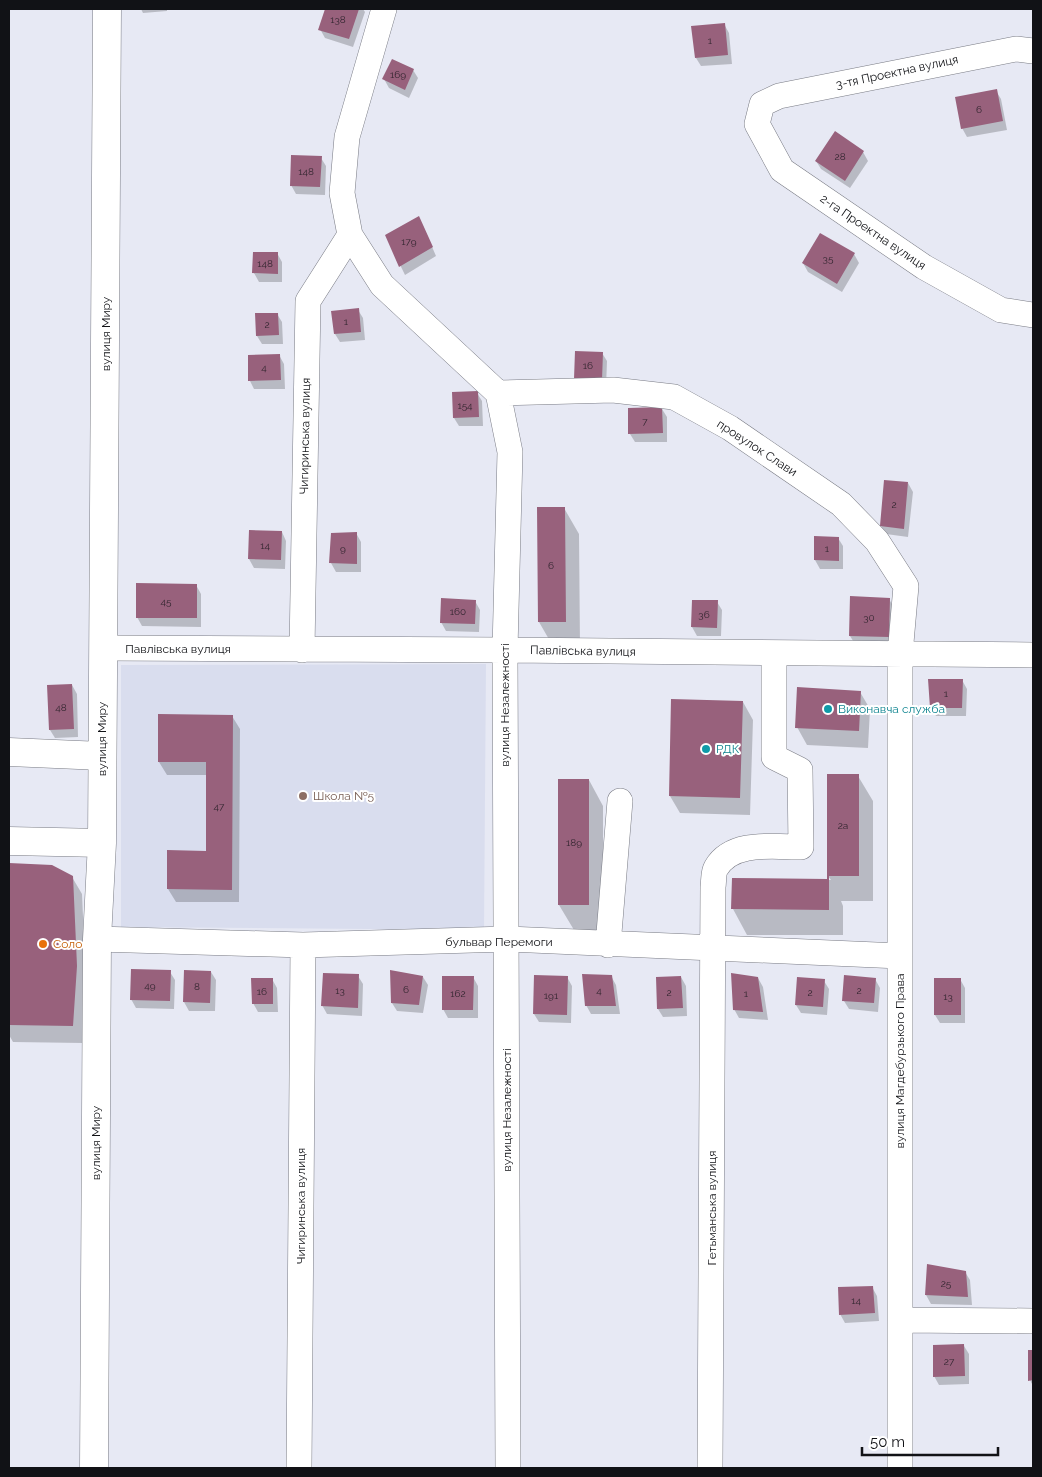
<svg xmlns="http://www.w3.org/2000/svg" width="1042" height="1477" font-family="Raleway,sans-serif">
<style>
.built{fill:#d9ddee}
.shadow{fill:#0003}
.building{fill:#98617c}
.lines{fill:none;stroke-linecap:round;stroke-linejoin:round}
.minor-casing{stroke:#797b84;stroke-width:26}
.major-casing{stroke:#797b84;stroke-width:29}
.minor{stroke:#fff;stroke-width:25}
.major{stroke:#fff;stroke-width:28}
.culture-dot{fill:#0f9aa8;stroke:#fff;stroke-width:2}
.education-dot{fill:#8d6e63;stroke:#fff;stroke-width:2}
.food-dot{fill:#e8710a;stroke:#fff;stroke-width:2}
.labels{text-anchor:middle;stroke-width:4;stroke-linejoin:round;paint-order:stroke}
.number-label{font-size:10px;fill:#332630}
.street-label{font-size:12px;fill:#111216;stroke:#fff}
.culture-label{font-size:12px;fill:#0d838f;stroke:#fff;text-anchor:start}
.education-label{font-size:12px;fill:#785e54;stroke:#fff;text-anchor:start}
.food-label{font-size:12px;fill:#c56008;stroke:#fff;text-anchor:start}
</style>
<rect width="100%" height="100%" fill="#e7e9f4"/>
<path class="built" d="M486,664L484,930L121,927V665Z"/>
<path class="shadow" d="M141,9H167V11L143,13Z
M326,9H363L365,12L353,47L325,38L320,29Z
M724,24L729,33L732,64L701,66L696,58Z
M413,70L418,78L409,98L389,88L384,79Z
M996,91L1001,99L1007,130L967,137L962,128Z
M863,152L868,161L850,188L821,169L816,161Z
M321,158L326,166L325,195L296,194L291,185Z
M423,226L436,256L405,275L386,236Z
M254,253H277L282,262V282H259L254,273Z
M854,254L859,263L842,292L808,272L803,263Z
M358,310L363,318L365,340L340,342L335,334Z
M277,314L282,322L283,344H262L257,336Z
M602,353L607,361L606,388L580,387Z
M279,355L284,364L285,389H254L250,381Z
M477,393L482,401L483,426H459L454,418Z
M662,409L667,417V442H635L630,434Z
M908,483L913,492L908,537L886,534L881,526Z
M564,508L579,534L580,647L554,648L539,622Z
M250,531L282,532L286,541L285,569L254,568L249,559Z
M356,533L361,542V572H336L331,563Z
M838,538L843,546V569H820L815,560Z
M196,585L201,594V627L142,626L137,617Z
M889,599L894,608L893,645L855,644L850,636Z
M475,601L480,610L479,632L446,631L441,622Z
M693,601L717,602L722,610L721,636H697L692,627Z
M962,680L967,689L966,716H936L931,707Z
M72,685L77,694L78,737L55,738L50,730Z
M860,692L870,709L868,748L807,745L797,727Z
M743,702L753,720L750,815L680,813L670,796Z
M232,716L240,729L239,902H176L168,889L207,852V775H167L159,762Z
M858,776L873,801V901H841L843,906V935H747L733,909V880H831L828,876Z
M589,780L603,806V930H574L559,905Z
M9,864L52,866L72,877L82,894L86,984L83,1043L13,1042L9,1035Z
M170,972L175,980L174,1009L136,1008L131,999Z
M211,972L216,980L215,1011H189L184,1002Z
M358,976L363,984L362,1016L327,1014L322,1005Z
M611,976L616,985L620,1014H591L586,1005Z
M423,977L428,985L423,1013L397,1011L392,1003Z
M473,977L478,986V1018H448L443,1009Z
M567,977L572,986L571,1023L539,1022L534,1014Z
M681,977L686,986L687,1016L663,1017L658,1009Z
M758,978L763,987L768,1020L739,1018L734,1009Z
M272,979L277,988L278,1012H258L253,1003Z
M875,979L880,988L878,1012L849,1009L844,1001Z
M960,979L965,988V1023H940L935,1015Z
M824,981L829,989L827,1015L801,1013L796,1005Z
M965,1272L970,1280L972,1305L931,1304L926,1295Z
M872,1287L877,1296L879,1321L845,1323L840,1314Z
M964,1346L969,1354V1384L939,1385L934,1376Z
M1029,1351H1033V1386L1030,1380Z"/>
<path class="building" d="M325,9H359L349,39L318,30Z
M725,23L728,55L695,58L691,26Z
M392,59L414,69L405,90L382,79Z
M997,89L1003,121L961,129L955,97Z
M835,131L864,151L845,181L815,161Z
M291,155L322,156L320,187L290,186Z
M419,216L433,247L399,267L385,235Z
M820,233L855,253L837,284L802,263Z
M253,252H278V274L252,273Z
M359,308L361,332L334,334L331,311Z
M255,313H278L279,335L256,336Z
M575,351L603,352L602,380L574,379Z
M280,354L281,380L248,381V355Z
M478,391L479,417L453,418L452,392Z
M662,407L663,433L628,434V408Z
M884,480L908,482L904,529L880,526Z
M537,507H565L566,622H538Z
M249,530L282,531L281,560L248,559Z
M357,532V564L329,563L331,533Z
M814,536L839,537V561L814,560Z
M136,583L197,584V618H136Z
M850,596L890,598L889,637L849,636Z
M441,598L476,600L475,624L440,623Z
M692,600H718L717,628L691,627Z
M928,679H963L962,708H930Z
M72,684L74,729L49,730L47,685Z
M797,687L861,691L859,731L795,728Z
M671,699L743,701L740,798L669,796Z
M158,714L233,715L232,890L167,889V850L206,851V762H158Z
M827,774H859V876H829V910L731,909L732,878L827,879Z
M558,779H589V905H558Z
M9,863L52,865L73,876L77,966L73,1026L9,1025Z
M131,969L171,970L170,1001L130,1000Z
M184,970L211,971L210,1003L183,1002Z
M390,970L423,976L419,1005L391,1003Z
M323,973L359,974L358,1008L321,1006Z
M731,973L758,977L763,1012L733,1010Z
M582,974L612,975L616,1006H585Z
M534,975L568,976L567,1015L533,1014Z
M844,975L876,978L874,1003L842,1001Z
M442,976H474L473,1010H442Z
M681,976L683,1008L657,1009L656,977Z
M797,977L825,979L823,1007L795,1005Z
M251,978H273V1004H252Z
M934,978H961V1015H934Z
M927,1264L966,1271L968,1297L925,1295Z
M873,1286L875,1313L839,1315L838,1287Z
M964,1344L965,1376L933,1377V1345Z
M1028,1350H1033V1380L1028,1381Z"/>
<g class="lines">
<g class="minor-casing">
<path id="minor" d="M384,9L347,137L342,193L350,235L382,285L498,393L510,452L505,650L508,1468
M1033,51L1016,49L779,96L762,104L757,124L782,170L924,267L1001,310L1033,315
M498,393L613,390L674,397L730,428L841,504L877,541L906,586L900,654V1468
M103,648L505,650L1033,655
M302,650L308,301L350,235
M97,939L303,945L507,939L900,956
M608,945L620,801
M900,1320L1033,1321
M299,1468L303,945
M710,1468L713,887C714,881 713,873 716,868C732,840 774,847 801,847L800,770L774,757V654"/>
</g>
<g class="major-casing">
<path id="major" d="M9,752L102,756
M9,841L102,843
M94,1468L97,939L102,843L107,9"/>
</g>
<use href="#minor" class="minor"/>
<use href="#major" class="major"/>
</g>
<g class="culture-dot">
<circle cx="828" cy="709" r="5"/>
<circle cx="706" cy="749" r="5"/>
</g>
<circle class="education-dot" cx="303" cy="796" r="5"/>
<circle class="food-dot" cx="43" cy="944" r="5"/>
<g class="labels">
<g class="number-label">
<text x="338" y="23">138</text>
<text x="710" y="44">1</text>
<text x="398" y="78">169</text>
<text x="979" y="113">6</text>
<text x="840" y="160">28</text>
<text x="306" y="175">148</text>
<text x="409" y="245">179</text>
<text x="828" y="262">35</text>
<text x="265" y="267">148</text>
<text x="346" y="325">1</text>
<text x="267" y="328">2</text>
<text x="588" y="369">16</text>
<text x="264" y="371">4</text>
<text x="465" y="409">154</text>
<text x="645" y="425">7</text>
<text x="894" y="508">2</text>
<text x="265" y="549">14</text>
<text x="343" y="552">9</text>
<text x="827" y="552">1</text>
<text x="551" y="569">6</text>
<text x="166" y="605">45</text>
<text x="458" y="615">160</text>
<text x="704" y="618">36</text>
<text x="869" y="621">30</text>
<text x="946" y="697">1</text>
<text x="61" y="711">48</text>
<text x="219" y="810">47</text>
<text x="843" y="829">2а</text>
<text x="574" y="846">189</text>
<text x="150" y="989">49</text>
<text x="197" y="990">8</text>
<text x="406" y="993">6</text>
<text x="340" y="994">13</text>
<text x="599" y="994">4</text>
<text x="859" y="994">2</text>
<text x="262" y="995">16</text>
<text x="669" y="996">2</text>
<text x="810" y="996">2</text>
<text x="458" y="997">162</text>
<text x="746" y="997">1</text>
<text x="551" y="999">191</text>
<text x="948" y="1000">13</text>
<text x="946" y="1287">25</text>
<text x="856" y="1304">14</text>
<text x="949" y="1365">27</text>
</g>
<g class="street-label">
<text transform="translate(897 72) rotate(-12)" y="4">3-тя Проектна вулиця</text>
<text transform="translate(873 232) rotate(34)" y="4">2-га Проектна вулиця</text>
<text transform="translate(106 334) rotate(-90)" y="4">вулиця Миру</text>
<text transform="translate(305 436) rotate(-89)" y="4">Чигиринська вулиця</text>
<text transform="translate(757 448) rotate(33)" y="4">провулок Слави</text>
<text x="178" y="653">Павлівська вулиця</text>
<text transform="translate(583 651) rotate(1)" y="4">Павлівська вулиця</text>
<text transform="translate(505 705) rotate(-90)" y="4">вулиця Незалежності</text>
<text transform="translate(102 739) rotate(-90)" y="4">вулиця Миру</text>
<text x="499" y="946">бульвар Перемоги</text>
<text transform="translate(900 1061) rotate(-90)" y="4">вулиця Магдебурзького Права</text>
<text transform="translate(507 1110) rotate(-90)" y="4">вулиця Незалежності</text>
<text transform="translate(96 1143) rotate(-90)" y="4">вулиця Миру</text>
<text transform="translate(301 1206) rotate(-90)" y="4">Чигиринська вулиця</text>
<text transform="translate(712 1208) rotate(-90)" y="4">Гетьманська вулиця</text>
</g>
<g class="culture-label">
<text x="838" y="713">Виконавча служба</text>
<text x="716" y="753">РДК</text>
</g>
<g class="education-label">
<text x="313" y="800">Школа №5</text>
</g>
<g class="food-label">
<text x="53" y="948">Соло</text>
</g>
</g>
<rect width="1042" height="1477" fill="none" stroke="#111216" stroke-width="20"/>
<path d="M862 1447v8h136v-8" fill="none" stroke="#111216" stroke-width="2.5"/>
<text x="870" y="1447" font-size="15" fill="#111216" stroke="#ffffff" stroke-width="4" paint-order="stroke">50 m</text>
</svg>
